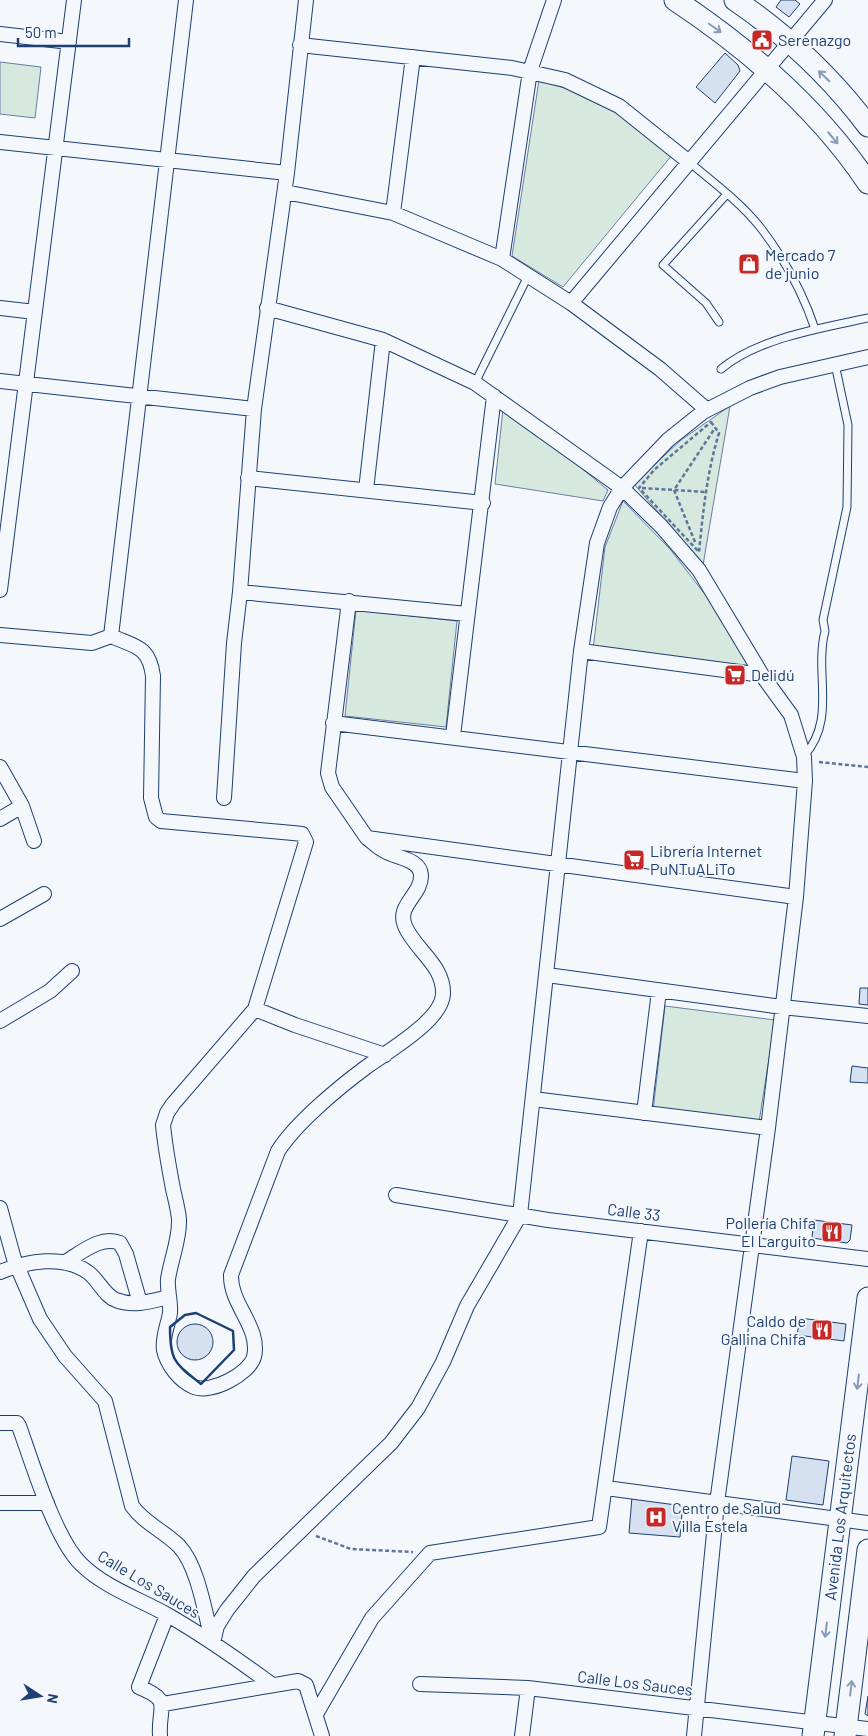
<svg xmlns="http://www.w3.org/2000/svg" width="868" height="1736" font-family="Barlow,sans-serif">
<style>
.green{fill:#d7e8df;stroke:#687fa3}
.building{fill:#d5e0f0;stroke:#1d3f73}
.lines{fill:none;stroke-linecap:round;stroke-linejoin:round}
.service-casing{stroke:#1d3f73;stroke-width:9}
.minor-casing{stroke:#1d3f73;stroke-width:16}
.primary-casing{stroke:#1d3f73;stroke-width:23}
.path{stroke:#5e769c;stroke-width:2.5;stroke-dasharray:4 2.5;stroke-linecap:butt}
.service{stroke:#f4f7fb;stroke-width:7}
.minor{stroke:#f4f7fb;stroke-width:14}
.primary{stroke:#f4f7fb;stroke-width:21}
.wall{stroke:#1d3f73;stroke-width:2.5}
.oneway{stroke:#889bb7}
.labels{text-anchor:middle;stroke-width:4;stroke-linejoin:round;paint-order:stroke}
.poi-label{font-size:16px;fill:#1d3f73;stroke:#f4f7fb;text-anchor:start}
.street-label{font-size:16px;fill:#1d3f73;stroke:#f4f7fb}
</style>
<rect width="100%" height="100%" fill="#f4f7fb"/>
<path class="green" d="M0,62L41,67L35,118L0,114Z
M539,80L580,93L629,120L672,155L563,287L512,256Z
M730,406L703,565L634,484L681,440Z
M503,409L552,444L608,490L603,501L495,484Z
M623,501L670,549L717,610L755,670L593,650L605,547Z
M356,610L457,621L446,727L345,716Z
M665,1006L775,1020L759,1122L653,1111Z"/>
<path class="building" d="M781,0H795L800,4L789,17L776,7Z
M761,35L768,40L764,46L757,41Z
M725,53L738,65L740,71L715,103L696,87Z
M860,988H868V1005L859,1004Z
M852,1066L868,1068V1083L850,1082Z
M814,1220L852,1225L850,1240L847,1243L812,1238Z
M800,1318L846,1324L844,1341L797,1335Z
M177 1342a18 18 0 1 1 36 0a18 18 0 1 1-36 0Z
M792,1456L829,1461L823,1505L786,1500Z
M632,1497L683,1501L680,1537L629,1533Z
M868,1696V1716L865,1714Z"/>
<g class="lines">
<g class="service-casing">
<path id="service" d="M689,162C713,182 740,202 760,227C784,258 803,293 815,329
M719,322L706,303L663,265L727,194
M721,369C758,338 822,328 868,318
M475,383L528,276
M804,756C837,719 814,674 825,631L823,620L847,507L848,425L835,364"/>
</g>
<g class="minor-casing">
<path id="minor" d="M0,34L69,42
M300,45L512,68L565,80L619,106L689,162
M0,142L287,173
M285,192L393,213L502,259L571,303L660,369L707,410
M393,213L413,57
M502,259L530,71L554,0
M571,303L825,0
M0,308L35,312
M267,308L383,340L475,383L622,488L661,526L699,570L762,675L791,715L804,757L805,781L796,897L768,1128L717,1503L694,1736
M0,381L254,409
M248,478L483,503
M366,490L383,340
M0,590L74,0
M240,592L467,614
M349,601L328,773L332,787L367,838L796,897
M0,635L92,643L111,636C136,647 149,646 153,676L151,798L156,817L161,821L293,833L302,834L306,842L255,1009L173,1104L167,1113L163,1125C165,1147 169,1167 173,1189C175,1198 178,1209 179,1219C180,1239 171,1259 168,1279C167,1290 171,1302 170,1313C168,1325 162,1337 164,1350C167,1365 180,1381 194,1387C211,1394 249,1374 254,1357C261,1327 230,1305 231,1275L278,1151C296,1123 338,1088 365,1068C385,1053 442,1021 443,994C444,965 415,950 405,926C396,905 422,895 421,875C420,859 396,858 385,851C378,848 373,842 367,838
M111,636L186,0
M581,651L762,675
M333,723L805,781
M453,736L494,396
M0,767L22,806L34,841
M224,798L234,643L240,592L254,409L287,173L306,0
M0,819L22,806
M0,919L44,894
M547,975L782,1007L868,1016
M255,1009L295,1025L385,1055
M0,1021L50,991L72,971
M533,1099L768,1128
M644,1113L659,991
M396,1195L548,1220L868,1259
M0,1208L14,1259L40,1319L65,1356L105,1401L132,1506C144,1523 164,1531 179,1546C198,1566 205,1613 212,1640
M67,1261C82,1252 102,1235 120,1243L126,1254L140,1303
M0,1272C27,1261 64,1254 89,1273C98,1280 105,1296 116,1300C133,1307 152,1301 169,1297
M0,1423H17L19,1426C32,1462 55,1539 81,1564C104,1587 139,1599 166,1614C203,1635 237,1659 271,1684
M606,1488L868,1523
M0,1503H47
M213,1643L217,1626L227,1610L254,1576L391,1443L418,1408L443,1362L467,1306L520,1215L581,651L597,543L610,507L622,488L668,440L703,412L750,388L780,377L868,357
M420,1684L528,1688L868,1729
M163,1704L298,1681L306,1685L322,1736
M316,1714L372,1618L430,1553L599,1527L641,1231
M160,1736C158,1705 173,1701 139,1687L167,1615
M522,1736L528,1688"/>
</g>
<g class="primary-casing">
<path id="primary" d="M675,0C749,49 818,109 868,183
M735,0C785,34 831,77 868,126
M813,1736L868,1298
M845,1736L868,1550"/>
</g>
<path class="path" d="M711,422L719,433C707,472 703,512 699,552L639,488L654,470Z
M642,488L706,492
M695,542L674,490L715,428
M819,762L868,767
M316,1536L351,1549L413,1552"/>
<use href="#service" class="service"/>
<use href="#minor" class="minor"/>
<use href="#primary" class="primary"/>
<path class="wall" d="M196,1313L233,1331L234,1350L201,1384C175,1363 170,1362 170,1327L185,1315Z"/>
</g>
<defs><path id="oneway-shaft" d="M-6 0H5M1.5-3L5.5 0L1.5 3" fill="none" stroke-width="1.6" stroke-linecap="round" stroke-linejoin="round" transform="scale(1.25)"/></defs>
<g class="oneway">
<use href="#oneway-shaft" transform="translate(715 28) rotate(35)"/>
<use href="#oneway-shaft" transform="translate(824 76) rotate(-136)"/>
<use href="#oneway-shaft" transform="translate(833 138) rotate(50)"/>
<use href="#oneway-shaft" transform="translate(858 1382) rotate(97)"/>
<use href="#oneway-shaft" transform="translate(826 1630) rotate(97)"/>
<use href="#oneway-shaft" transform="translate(851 1688) rotate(-83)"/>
</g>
<defs>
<g id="civic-square" transform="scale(1.125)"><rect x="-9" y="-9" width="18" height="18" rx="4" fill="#c62828" stroke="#f4f7fb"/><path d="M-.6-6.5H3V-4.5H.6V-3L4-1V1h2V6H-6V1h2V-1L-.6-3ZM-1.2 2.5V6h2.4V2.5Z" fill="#fff"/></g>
<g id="shop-square" transform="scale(1.125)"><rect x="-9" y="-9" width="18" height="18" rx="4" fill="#c62828" stroke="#f4f7fb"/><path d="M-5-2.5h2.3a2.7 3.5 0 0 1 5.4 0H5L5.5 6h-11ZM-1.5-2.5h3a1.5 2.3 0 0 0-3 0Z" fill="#fff"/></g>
<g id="supermarket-square" transform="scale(1.125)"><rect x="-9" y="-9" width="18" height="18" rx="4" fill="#c62828" stroke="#f4f7fb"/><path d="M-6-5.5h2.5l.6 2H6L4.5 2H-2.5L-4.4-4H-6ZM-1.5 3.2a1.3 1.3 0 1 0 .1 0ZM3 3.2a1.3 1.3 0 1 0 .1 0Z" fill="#fff"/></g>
<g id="restaurant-square" transform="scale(1.125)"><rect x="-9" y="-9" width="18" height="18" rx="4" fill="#c62828" stroke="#f4f7fb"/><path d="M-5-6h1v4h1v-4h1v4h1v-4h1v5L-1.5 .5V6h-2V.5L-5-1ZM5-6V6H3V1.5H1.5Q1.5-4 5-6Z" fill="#fff"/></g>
<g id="hospital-square" transform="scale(1.125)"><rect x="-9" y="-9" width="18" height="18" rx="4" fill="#c62828" stroke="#f4f7fb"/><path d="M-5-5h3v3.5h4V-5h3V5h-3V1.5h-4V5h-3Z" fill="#fff"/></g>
</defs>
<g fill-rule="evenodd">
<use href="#civic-square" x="762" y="40"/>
<use href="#shop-square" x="749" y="264"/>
<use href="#supermarket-square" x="735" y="675"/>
<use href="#supermarket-square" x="634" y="860"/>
<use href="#restaurant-square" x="832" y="1232"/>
<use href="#restaurant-square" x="822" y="1330"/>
<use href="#hospital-square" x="656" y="1517"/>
</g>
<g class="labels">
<g class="poi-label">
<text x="778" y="46">Serenazgo</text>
<text x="765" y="261">Mercado 7<tspan x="765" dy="18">de junio</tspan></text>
<text x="751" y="681">Delidú</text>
<text x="650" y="857">Librería Internet<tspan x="650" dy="18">PuNTuALiTo</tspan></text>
<text x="816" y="1229" text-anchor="end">Pollería Chifa<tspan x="816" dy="18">El Larguito</tspan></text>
<text x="806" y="1327" text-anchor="end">Caldo de<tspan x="806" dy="18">Gallina Chifa</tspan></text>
<text x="672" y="1514">Centro de Salud<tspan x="672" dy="18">Villa Estela</tspan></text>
</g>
<g class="street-label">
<text transform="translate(634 1212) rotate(7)" y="6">Calle 33</text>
<text transform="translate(840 1517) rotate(-83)" y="6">Avenida Los Arquitectos</text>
<text transform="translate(149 1584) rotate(31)" y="6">Calle Los Sauces</text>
<text transform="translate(635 1683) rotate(7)" y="6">Calle Los Sauces</text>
</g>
</g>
<g transform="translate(40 1696) rotate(102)" stroke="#f4f7fb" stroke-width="4" paint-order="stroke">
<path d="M0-4L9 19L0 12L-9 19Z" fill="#1d3f73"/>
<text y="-8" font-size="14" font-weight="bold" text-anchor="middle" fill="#1d3f73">N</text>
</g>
<path d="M18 38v8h111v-8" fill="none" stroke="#1d3f73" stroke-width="2.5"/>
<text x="25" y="38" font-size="15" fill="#1d3f73" stroke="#f4f7fb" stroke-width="4" paint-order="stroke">50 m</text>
</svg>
